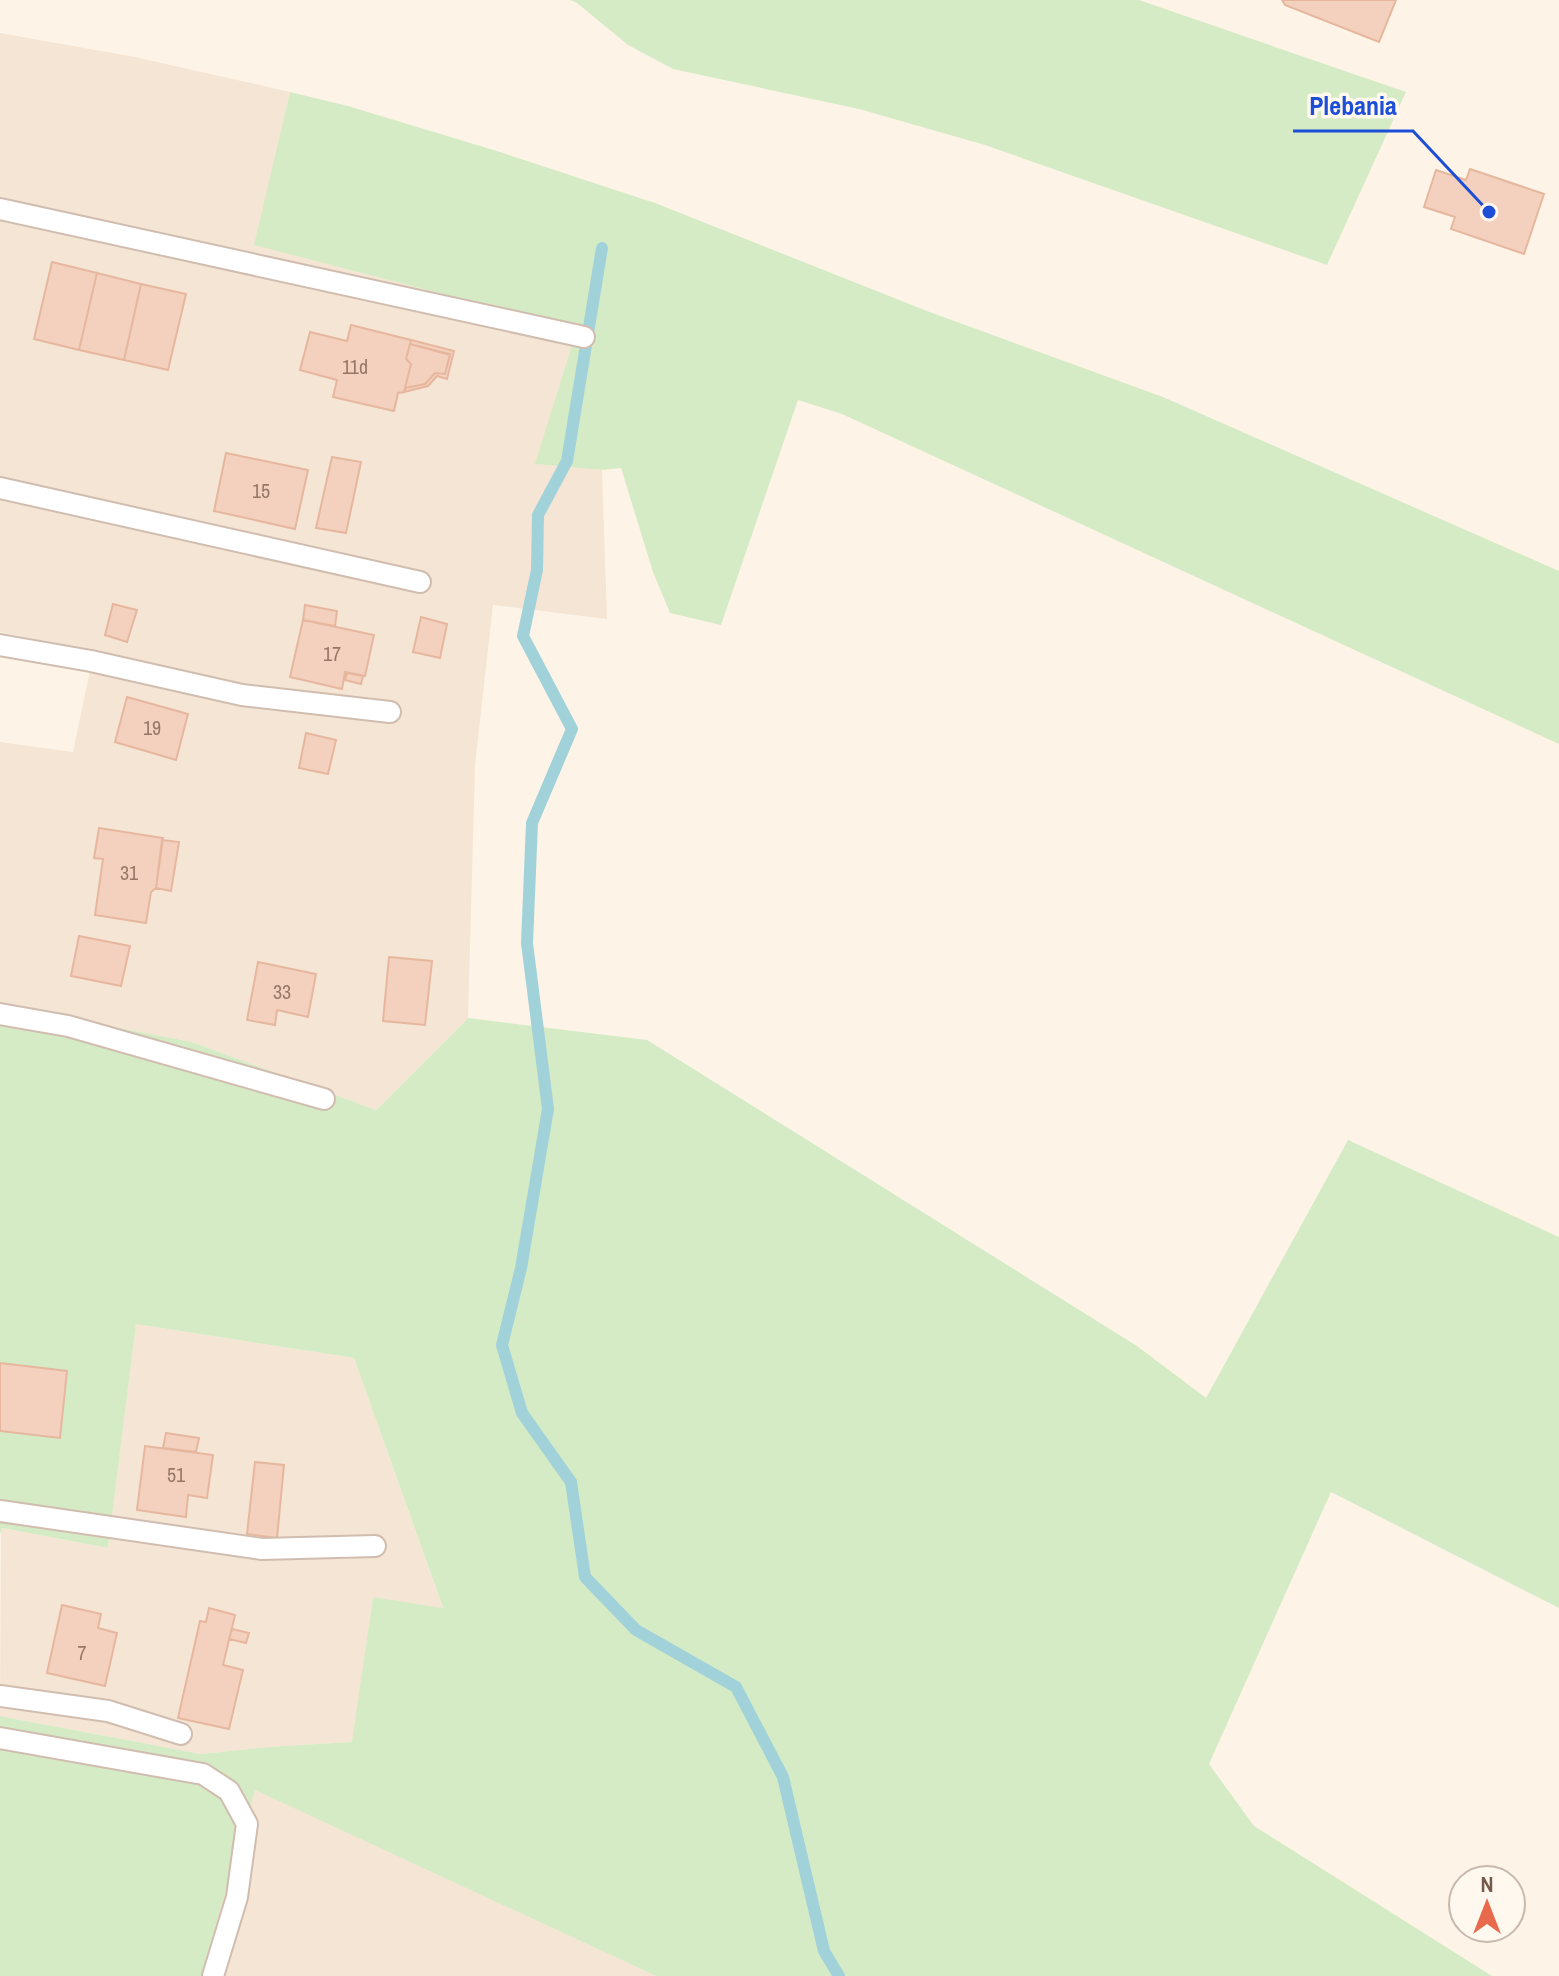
<svg xmlns="http://www.w3.org/2000/svg" width="1559" height="1976" font-family="'Archivo Narrow',sans-serif">
<style>
.residential{fill:#f5e5d5}
.green{fill:#d5ebc5}
.lines{fill:none;stroke-linecap:round;stroke-linejoin:round}
.stream{stroke:#a1d2d9;stroke-width:12}
.building{fill:#f3d1be;stroke:#e6b79e;stroke-width:2}
.service-casing{stroke:#d1bdaf;stroke-width:24}
.service{stroke:#fff;stroke-width:20}
.labels{text-anchor:middle;stroke-width:7;stroke-linejoin:round;paint-order:stroke}
.number-label{font-size:20px;fill:#967767}
.leader{fill:none;stroke:#1d4ed8;stroke-width:3}
.callout-dot{fill:#1d4ed8;stroke:#fff8ee;stroke-width:3}
.callout-label{font-size:26px;text-anchor:middle;font-weight:bold;fill:#1d4ed8;stroke:#fff8ee;stroke-width:7;stroke-linejoin:round;paint-order:stroke}
</style>
<rect width="100%" height="100%" fill="#fdf4e7"/>
<path class="residential" d="M0,33L135,57L290,92L255,245L577,329L536,464L602,470L607,619L493,605L475,765L468,1018L376,1110L192,1042L0,1005V742L73,752L94,651L0,632Z
M136,1324L354,1358L443,1609L373,1597L353,1742L267,1747L201,1754L0,1716L1,1528L108,1548Z
M255,1789L656,1976H201Z"/>
<path class="green" d="M570,0H1139L1406,92L1327,265L985,145L859,109L673,69L628,45L577,3Z
M290,92L348,106L500,152L655,203L927,311L1163,397L1559,571V744L842,414L798,400L721,625L670,613L653,572L621,468L602,470L535,464L577,329L254,245Z
M0,1005L192,1042L376,1110L468,1018L647,1040L1137,1346L1206,1398L1348,1140L1559,1237V1608L1331,1492L1209,1764L1254,1826L1492,1976H656L255,1790L201,1976H0V1716L201,1754L267,1747L352,1742L373,1597L443,1608L354,1358L136,1324L108,1548L2,1528L0,1534Z"/>
<g class="lines">
<path class="stream" d="M602,248L567,461L538,515L537,570L523,636L572,729L532,823L527,943L548,1109L521,1268L502,1345L522,1413L571,1482L585,1577L636,1630L736,1687L783,1777L824,1951L839,1976"/>
</g>
<path class="building" d="M1282,0H1396L1379,42L1285,5Z
M1470,169L1544,194L1524,254L1451,229L1455,217L1424,207L1436,170L1466,180Z
M52,262L97,273L79,350L34,339Z
M97,273L141,284L124,360L79,350Z
M141,284L186,294L168,370L124,360Z
M351,325L411,340L406,359L411,364L404,392L398,393L394,411L333,397L337,380L300,370L310,332L347,341Z
M411,340L454,351L447,379L437,376L428,386L404,392L406,388L425,384L435,373L445,374L450,355L410,344Z
M410,344L450,354L445,374L435,373L425,384L405,388L411,364L406,359Z
M226,453L308,470L295,529L214,511Z
M332,457L361,462L346,533L316,528Z
M113,604L137,610L127,642L105,635Z
M305,605L337,611L335,626L303,620Z
M421,617L447,624L440,658L413,652Z
M303,620L374,635L365,676L345,672L342,689L290,677Z
M347,673L363,676L361,684L345,680Z
M127,697L188,714L176,760L115,742Z
M306,733L336,740L328,774L299,768Z
M99,828L163,838L156,888L151,892L146,923L95,915L103,859L94,858Z
M162,840L179,842L171,891L156,888Z
M79,936L130,946L121,986L71,976Z
M389,957L432,961L425,1025L383,1021Z
M258,962L316,974L308,1017L277,1010L275,1025L247,1020Z
M0,1363L67,1371L60,1438L0,1431Z
M166,1433L199,1438L196,1452L163,1448Z
M145,1446L213,1455L207,1498L188,1495L186,1517L137,1510Z
M255,1462L284,1465L277,1538L247,1534Z
M62,1605L101,1614L98,1628L117,1633L105,1686L47,1673Z
M209,1608L235,1615L223,1665L243,1670L229,1729L178,1718L200,1621L206,1622Z
M232,1629L249,1633L246,1643L229,1639Z"/>
<g class="lines">
<g class="service-casing">
<path id="service" d="M0,209L584,337
M0,488L420,582
M0,645L91,661L242,695L390,712
M0,1014L68,1026L324,1099
M0,1511L262,1549L375,1546
M0,1696L108,1711L181,1734
M0,1738L203,1774L229,1791L247,1824L237,1897L213,1976"/>
</g>
<use href="#service" class="service"/>
</g>
<g class="labels">
<g class="number-label">
<text x="355" y="374">11d</text>
<text x="261" y="498">15</text>
<text x="332" y="661">17</text>
<text x="152" y="735">19</text>
<text x="129" y="880">31</text>
<text x="282" y="999">33</text>
<text x="176" y="1482">51</text>
<text x="82" y="1660">7</text>
</g>
</g>
<path class="leader" d="M1489 212L1413 131H1293"/>
<circle class="callout-dot" cx="1489" cy="212" r="8"/>
<g class="callout-label">
<text x="1353" y="115">Plebania</text>
</g>
<g transform="translate(1487 1904)"><circle r="38" fill="#fff8ee" stroke="#c9b8ac" stroke-width="2"/>
<path d="M0-6L14 30L0 20L-14 30Z" fill="#e8694b"/>
<text y="-12" font-size="22" font-weight="bold" text-anchor="middle" fill="#77594a">N</text>
</g>
</svg>
